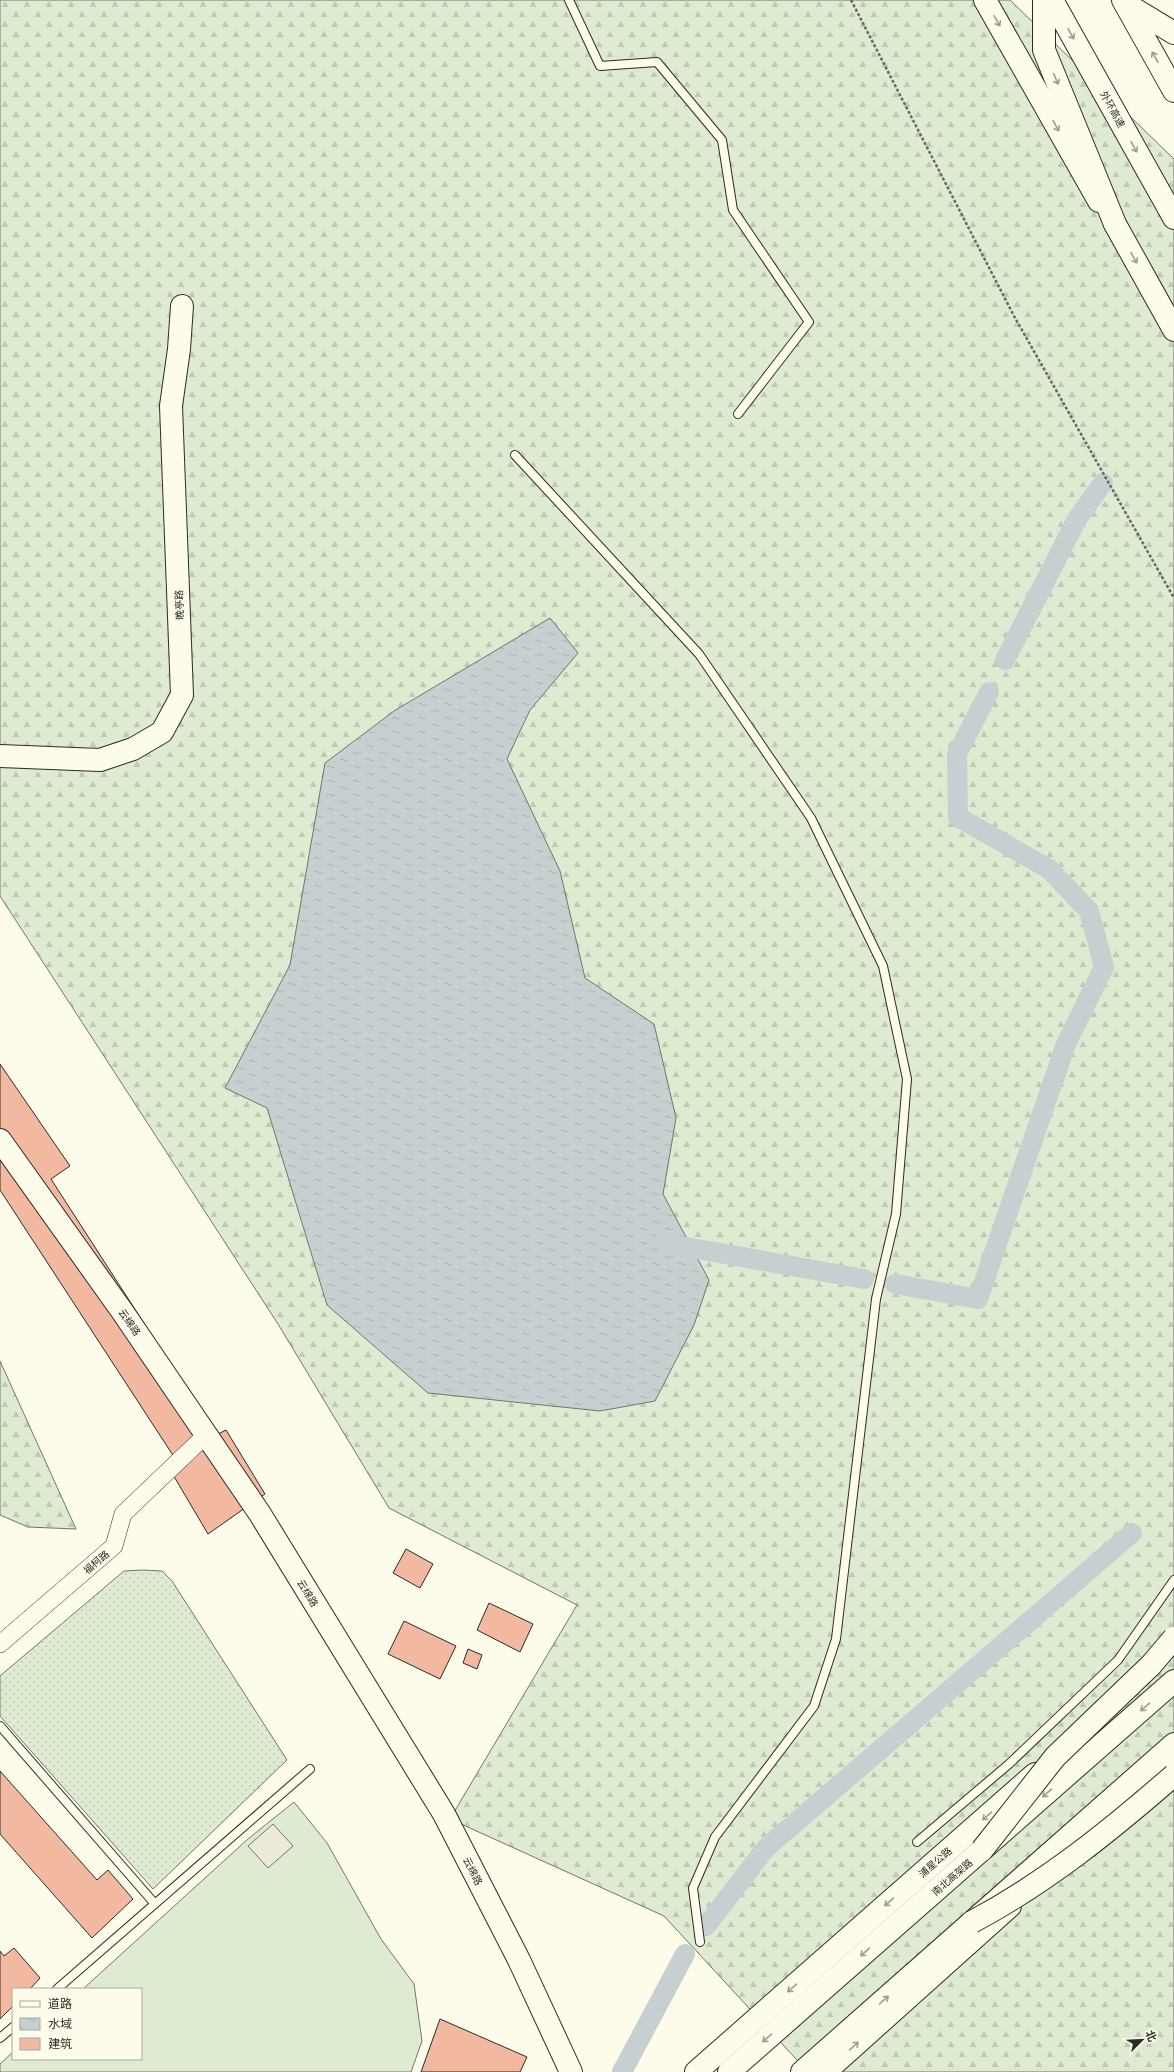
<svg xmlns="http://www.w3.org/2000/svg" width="1174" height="2072" font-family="Ubuntu,'Noto Sans SC',sans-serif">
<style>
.grass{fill:url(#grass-dots);stroke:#74746e}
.forest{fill:url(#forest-firs);stroke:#74746e}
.pitch{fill:#deebd1;stroke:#74746e}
.parking{fill:#eceadb;stroke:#74746e}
.water{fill:url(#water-ripples);stroke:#74746e}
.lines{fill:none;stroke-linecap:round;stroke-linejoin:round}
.canal{stroke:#c7d0d0;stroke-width:20}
.building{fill:#f2b8a0;stroke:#2b2b2b}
.lane-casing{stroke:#2b2b2b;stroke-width:10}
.street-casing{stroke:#2b2b2b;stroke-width:18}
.secondary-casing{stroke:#2b2b2b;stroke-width:24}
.primary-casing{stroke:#2b2b2b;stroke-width:24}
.highway-casing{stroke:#2b2b2b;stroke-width:24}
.path{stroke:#6a6964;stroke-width:2.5;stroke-dasharray:3 2;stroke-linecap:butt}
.lane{stroke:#fdfbea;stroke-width:8}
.street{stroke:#fdfbea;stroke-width:17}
.secondary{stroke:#fdfbea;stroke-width:22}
.primary{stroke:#fdfbea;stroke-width:22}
.highway{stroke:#fdfbea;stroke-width:22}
.highway-bridge-casing{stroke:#2b2b2b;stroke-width:24;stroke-linecap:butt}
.highway-bridge{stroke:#fdfbea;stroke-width:22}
.oneway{stroke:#9e9d94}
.labels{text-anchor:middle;stroke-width:3;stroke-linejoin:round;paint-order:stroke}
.street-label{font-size:10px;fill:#2b2b2b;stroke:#fdfbea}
</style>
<defs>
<pattern id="grass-dots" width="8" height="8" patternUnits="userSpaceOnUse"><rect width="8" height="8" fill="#deebd1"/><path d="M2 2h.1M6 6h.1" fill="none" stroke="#bfcab4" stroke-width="1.8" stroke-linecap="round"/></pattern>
<pattern id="forest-firs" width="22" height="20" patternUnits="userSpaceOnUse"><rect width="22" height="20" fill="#deebd1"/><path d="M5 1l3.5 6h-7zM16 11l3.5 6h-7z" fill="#bfcab4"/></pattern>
<pattern id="water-ripples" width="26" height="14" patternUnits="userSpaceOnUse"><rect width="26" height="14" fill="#c7d0d0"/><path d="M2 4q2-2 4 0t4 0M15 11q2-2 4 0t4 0" fill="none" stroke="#abb3b3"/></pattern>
</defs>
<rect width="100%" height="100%" fill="#fdfbea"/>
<path class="grass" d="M143,1570L162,1571L172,1581L287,1760L153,1889L0,1716V1676L124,1571Z"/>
<path class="forest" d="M0,0H1010L1174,159V2072H808L664,1916L450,1819L577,1605L389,1508L278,1324L0,896Z
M0,1361L76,1529L28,1527L0,1515Z"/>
<path class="pitch" d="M294,1802L327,1843L381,1939L414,1984L422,2041L411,2072H0V2064L13,2052V2059H141V1989H83L248,1839Z"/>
<path class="parking" d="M273,1824L293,1846L268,1868L248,1846Z"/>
<path class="water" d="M550,618L578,653L530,710L507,759L560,871L585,978L654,1024L676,1118L663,1194L709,1280L694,1325L655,1401L600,1411L428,1393L327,1305L267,1108L225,1088L290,965L325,763L394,711Z"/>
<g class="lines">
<path class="canal" d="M1005,660L1077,519L1103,483
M664,1243L864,1279
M895,1284L978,1299L1066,1044L1104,967L1089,911L1049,869L958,817L957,754L989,692
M706,1926L766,1848L1132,1533
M622,2072L685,1954"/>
</g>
<path class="building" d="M0,1064L70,1166L51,1179L216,1435L226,1430L265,1494L208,1534L169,1468L178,1463L0,1190Z
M406,1549L433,1564L420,1588L393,1573Z
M489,1603L533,1624L520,1652L477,1630Z
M404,1621L456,1646L440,1679L388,1654Z
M468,1649L482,1655L477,1669L463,1663Z
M0,1771L97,1880L108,1870L133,1899L92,1938L0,1834Z
M14,1948L40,1978L30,1989H13V2006L0,2019V1951L4,1956Z
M440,2019L527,2057L520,2072H421Z"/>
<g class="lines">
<g class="lane-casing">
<path id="lane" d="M569,0L600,66L657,62L722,140L733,210L809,322L738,414
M515,455L699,654L811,818L883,966L907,1079L896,1214L876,1299L836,1639L814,1706L715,1837L693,1888L700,1942
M0,1726L155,1904
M917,1842L1009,1764L1118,1660L1174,1580
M57,1989L310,1769
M0,2038L13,2027"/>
</g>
<g class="street-casing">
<path id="street" d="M0,1644L114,1546L123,1514L207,1434"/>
</g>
<g class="secondary-casing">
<path id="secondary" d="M985,0L1099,201
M0,756L100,760L133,749L162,732L182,695L171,406L179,349L182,306
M0,1140L122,1311L260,1514L444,1814L519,1960L571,2072"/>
</g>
<g class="primary-casing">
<path id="primary" d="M1115,224L1174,330
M1148,1784L1174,1762
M696,2072L1035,1774
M825,2072L1010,1906"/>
</g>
<g class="highway-casing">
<path id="highway" d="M1044,0V50L1115,224
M1052,0L1174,218
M1123,0L1174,91
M1126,4L1174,33
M729,2072L1174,1681
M802,2072L1174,1744"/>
</g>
<path class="path" d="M851,0L1014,316L1174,598"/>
<use href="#lane" class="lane"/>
<use href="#street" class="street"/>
<use href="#secondary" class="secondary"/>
<use href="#primary" class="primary"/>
<use href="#highway" class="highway"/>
<g class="highway-bridge-casing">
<path id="highway-bridge" d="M982,1850L1055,1757L1151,1665L1174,1638
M972,1922C1047,1882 1111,1830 1174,1775"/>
</g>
<use href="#highway-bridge" class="highway-bridge"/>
</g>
<defs><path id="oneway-shaft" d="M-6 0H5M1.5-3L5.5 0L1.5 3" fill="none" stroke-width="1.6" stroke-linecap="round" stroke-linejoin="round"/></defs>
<g class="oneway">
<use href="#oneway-shaft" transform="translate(997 21) rotate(61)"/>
<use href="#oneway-shaft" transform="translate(1071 34) rotate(61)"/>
<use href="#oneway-shaft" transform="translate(1155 57) rotate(-119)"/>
<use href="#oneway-shaft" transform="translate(1056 79) rotate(67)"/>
<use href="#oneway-shaft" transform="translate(1056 126) rotate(61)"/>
<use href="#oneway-shaft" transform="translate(1134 147) rotate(61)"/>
<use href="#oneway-shaft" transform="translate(1134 258) rotate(61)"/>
<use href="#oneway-shaft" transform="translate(1145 1707) rotate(139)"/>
<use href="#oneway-shaft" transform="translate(1047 1793) rotate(139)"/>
<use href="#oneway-shaft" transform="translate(987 1816) rotate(139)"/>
<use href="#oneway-shaft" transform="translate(889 1902) rotate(139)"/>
<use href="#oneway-shaft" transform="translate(865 1952) rotate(139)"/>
<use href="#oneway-shaft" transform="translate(792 1988) rotate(139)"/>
<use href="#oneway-shaft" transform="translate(884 2000) rotate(-41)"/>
<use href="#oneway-shaft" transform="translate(767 2038) rotate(139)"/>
<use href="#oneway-shaft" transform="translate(854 2046) rotate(-42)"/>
</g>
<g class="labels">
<g class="street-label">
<text transform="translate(1113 109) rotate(61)" y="4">外环高速</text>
<text transform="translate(179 605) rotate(-92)" y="4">晚亭路</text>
<text transform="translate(130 1322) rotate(55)" y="4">云绵路</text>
<text transform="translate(96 1562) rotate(-41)" y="4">福柯路</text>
<text transform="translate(308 1593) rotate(59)" y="4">云绵路</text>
<text transform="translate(935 1862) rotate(-41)" y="4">浦星公路</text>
<text transform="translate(473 1871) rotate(63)" y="4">云绵路</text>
<text transform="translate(952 1877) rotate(-41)" y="4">南北高架路</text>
</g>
</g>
<rect x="12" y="1988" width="130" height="72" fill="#fdfbea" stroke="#a9a89e"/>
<rect x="20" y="2001" width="20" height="6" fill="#fdfbea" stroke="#a9a89e"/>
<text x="48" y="2008" font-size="12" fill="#2b2b2b">道路</text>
<rect x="20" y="2018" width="20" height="12" fill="url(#water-ripples)" stroke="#a9a89e"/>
<text x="48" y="2028" font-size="12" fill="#2b2b2b">水域</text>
<rect x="20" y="2038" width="20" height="12" fill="#f2b8a0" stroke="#a9a89e"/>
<text x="48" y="2048" font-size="12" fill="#2b2b2b">建筑</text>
<g transform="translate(1142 2040) rotate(66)" stroke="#fdfbea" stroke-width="3" paint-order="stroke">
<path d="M0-3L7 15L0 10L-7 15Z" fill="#2b2b2b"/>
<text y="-6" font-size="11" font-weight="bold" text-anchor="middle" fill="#2b2b2b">北</text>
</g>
</svg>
